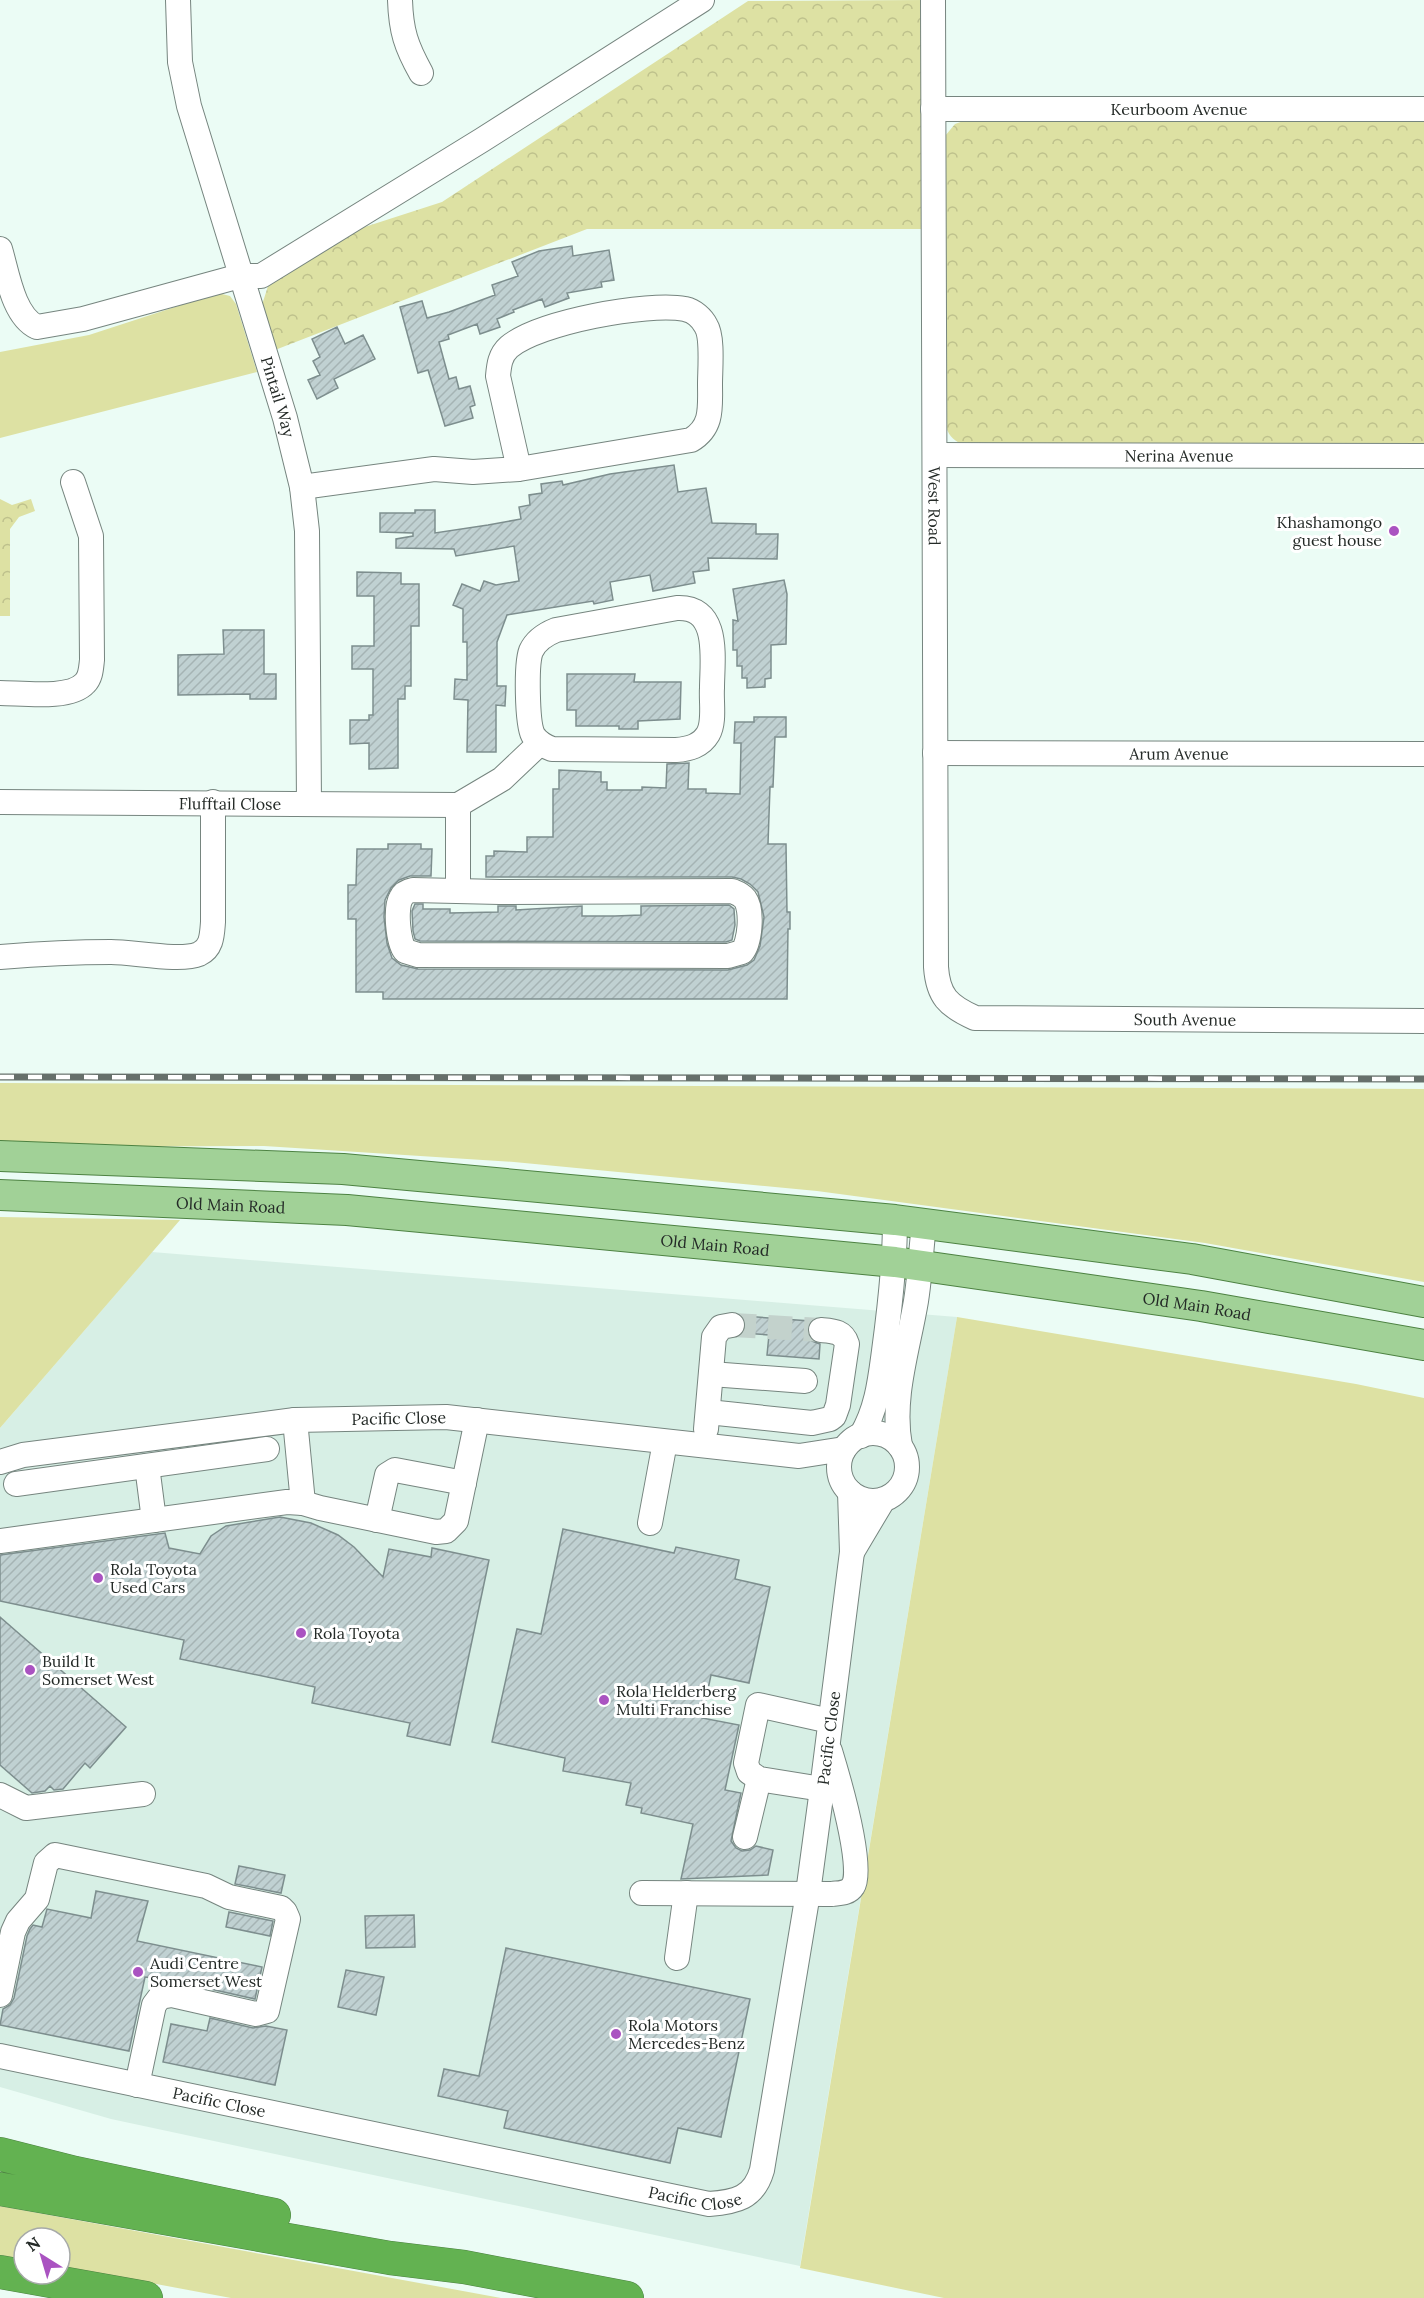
<svg xmlns="http://www.w3.org/2000/svg" width="1424" height="2298" font-family="Lora,serif">
<style>
.built{fill:#d7efe5}
.green{fill:#dde1a3}
.park{fill:url(#park-crowns)}
.building{fill:url(#building-hatch);stroke:#7d8e8e;stroke-width:1.5}
.lines{fill:none;stroke-linecap:round;stroke-linejoin:round}
.minor-tunnel{stroke:#c3d2cc;stroke-width:24;stroke-dasharray:24 12;stroke-linecap:butt}
.minor-casing{stroke:#76857f;stroke-width:26}
.major-casing{stroke:#4d8242;stroke-width:32}
.highway-casing{stroke:#4d8242;stroke-width:34}
.minor{stroke:#fff;stroke-width:24}
.major{stroke:#a1d197;stroke-width:30}
.highway{stroke:#63b251;stroke-width:33}
.rail-casing{stroke:#66706b;stroke-width:7}
.rail{stroke:#fff;stroke-width:4.5;stroke-dasharray:14;stroke-linecap:butt}
.poi-dot{fill:#aa53c1;stroke:#fff;stroke-width:2}
.labels{text-anchor:middle;stroke-width:6;stroke-linejoin:round;paint-order:stroke}
.street-label{font-size:16px;fill:#242a27;stroke:#fff}
.poi-label{font-size:16px;fill:#242a27;stroke:#fff;text-anchor:start}
</style>
<defs>
<pattern id="park-crowns" width="20" height="18" patternUnits="userSpaceOnUse" patternTransform="scale(1.5)"><rect width="20" height="18" fill="#dde1a3"/><path d="M2 6a3 3 0 1 1 6 0M12 15a3 3 0 1 1 6 0" fill="none" stroke="#bec18c"/></pattern>
<pattern id="building-hatch" width="6" height="6" patternUnits="userSpaceOnUse" patternTransform="scale(1.5)"><rect width="6" height="6" fill="#c0d1d2"/><path d="M-1 1l2-2M0 6l6-6M5 7l2-2" fill="none" stroke="#a5b4b4"/></pattern>
</defs>
<rect width="100%" height="100%" fill="#ebfcf5"/>
<path class="built" d="M152,1252L957,1317L800,2266L111,2119L0,2087V1428Z"/>
<path class="green" d="M218,293L230,296L236,304L257,372L0,438V352L89,335Z
M0,1083L1424,1089V1282L1205,1243L817,1191L514,1162L264,1146L0,1147Z
M0,1217L180,1220L0,1428Z
M957,1317L1356,1384L1424,1398V2298H944L800,2268Z
M0,2206L501,2298H231L60,2266V2238H24V2260L0,2255Z"/>
<path class="park" d="M923,0L925,229H587L275,350L262,305L268,286L343,234L442,202L748,1Z
M966,120H1424V446L962,444C952,440 948,434 945,424V136L955,124Z
M0,499L12,505L31,499L35,511L19,517L10,529V616H0Z"/>
<path class="building" d="M572,246L573,256L609,250L614,280L601,282L602,287L567,293L569,298L545,307L542,299L513,310L514,312L497,319L500,327L480,334L477,324L448,335L449,339L439,342L449,379L456,377L459,389L470,386L475,405L470,407L473,418L445,426L428,370L418,373L400,307L422,301L427,318L449,312L495,295L492,285L518,276L512,262L539,251Z
M337,327L345,344L363,335L375,359L334,379L338,388L317,399L308,380L320,375L313,361L320,357L312,339Z
M674,465L678,492L706,488L712,523L756,524V534H778L777,559L708,558L709,570L693,572L695,583L653,591L650,575L610,582L613,600L594,604L593,601L507,615L497,642V686H506L505,706L496,705V752H467L468,700L454,699L455,679L467,680V642H463V609L453,605L462,584L480,591L484,581L496,585L519,581L514,546L456,556L454,549L396,548V539L413,536V533L380,532V513H415V510H435V533L488,525L521,519L519,507L530,505L529,495L542,493L541,484L562,481L563,485L610,474Z
M357,572L401,573V584H419V626H411V686H405V699H398V768L369,769V743L350,744V720H369V715H373V669H352V646H374V596H357Z
M784,580L787,594L786,644L771,645V678L765,679V687L747,688V678H742V666H737V650H733V620L738,621L733,589Z
M223,630H264V674H276V699H250V694L178,695V655L224,654Z
M567,674H635L634,682H681L680,719L638,721V729H619V726H576V710H567Z
M754,717H786V737H775L773,787H770L768,844H786L787,912H790V929H788L787,999H383V992H356V919H348V885H356L357,849H388V844H421V849H432L431,876H410L399,880L391,888L385,900L384,917L387,943L392,958L401,965L418,969L728,970L747,965L754,960L760,946L764,917L758,892L750,884L741,879L732,877H486V856H494V851L527,852V837H553V789H559V770L601,772V782H607V790H642V787L666,788L667,764L689,763L688,789H706V793L740,794L741,743H734L735,722H754Z
M415,904H423V909H450V913L498,912V906H516V910L582,906V916H615L641,915V906L729,905L734,909L735,925L732,940L726,942L420,941L415,939L413,931L412,911Z
M743,1316L810,1321L807,1328L808,1336L812,1341L820,1344L819,1359L767,1355L769,1335L743,1333L746,1323Z
M280,1517L311,1523L338,1535L354,1547L383,1577L389,1549L431,1557L432,1548L489,1560L450,1745L407,1736L410,1723L312,1703L315,1687L180,1659L184,1640L0,1601V1555L165,1533L169,1548L200,1554L211,1536L226,1526Z
M563,1529L674,1553L676,1547L739,1560L735,1579L770,1587L749,1683L711,1675L702,1718L739,1725L725,1790L741,1793L731,1841L736,1848L742,1851L750,1850L756,1846L773,1850L768,1875L681,1879L693,1824L641,1813L642,1808L626,1805L631,1783L563,1771L565,1758L492,1742L517,1629L541,1634Z
M0,1617L126,1727L90,1768L85,1763L63,1789L54,1790L50,1786L45,1791L32,1793L0,1765Z
M239,1866L285,1875L281,1893L235,1884Z
M96,1891L148,1901L137,1941L262,1967L255,1999L175,1981L145,1977L129,2051L0,2025L3,2009L10,2005L14,1998L27,1936L30,1929L33,1925L42,1927L47,1909L91,1918Z
M229,1912L273,1921L270,1936L226,1927Z
M414,1915L415,1947L366,1948L365,1916Z
M506,1948L750,1999L721,2137L678,2128L670,2163L504,2128L508,2111L438,2096L444,2069L479,2076Z
M346,1970L384,1977L376,2015L338,2007Z
M210,2018L253,2028L266,2026L287,2030L275,2085L163,2062L171,2024L207,2031Z"/>
<g class="lines">
<path class="minor-tunnel" d="M732,1325L821,1330"/>
<g class="minor-casing">
<g id="minor">
<path id="s1" d="M178,0L180,62L189,106L285,418L302,487L307,531L309,804"/>
<path d="M400,0C401,31 406,46 421,73"/>
<path id="s2" d="M933,0L936,967C938,996 948,1006 975,1018L1424,1021"/>
<path id="s3" d="M933,109H1424"/>
<path d="M0,249C7,272 13,316 37,327L83,319L240,276H261L482,140L702,0"/>
<path id="s4" d="M935,455L1424,456"/>
<path d="M302,487L434,469L473,472L519,469L691,440C713,427 710,407 710,384C710,370 713,337 706,326C702,318 694,311 685,309C647,302 539,322 509,347C500,355 499,365 498,376L519,469"/>
<path d="M677,608C721,606 712,660 712,688C711,702 715,722 708,734C701,746 689,749 676,750L552,749C544,746 538,743 533,735C527,723 526,664 531,651C536,640 546,634 556,630Z"/>
<path d="M0,693C21,693 70,700 85,683C91,677 91,668 92,660L91,536L73,482"/>
<path id="s5" d="M935,753L1424,754"/>
<path id="s6" d="M0,802L458,805L502,779L540,743"/>
<path d="M413,890L500,892L732,891C737,893 741,894 745,899C753,910 750,943 742,952L728,956L418,955L405,951C398,942 395,908 401,898C403,893 408,891 413,890Z"/>
<path d="M458,890V805"/>
<path d="M0,957C37,954 74,952 111,952C134,952 180,962 199,954C212,948 212,935 213,922V802"/>
<path d="M711,1374L805,1381"/>
<path d="M708,1412L812,1423L830,1419L834,1416L838,1405L847,1344C843,1331 833,1331 821,1330"/>
<path d="M706,1429L714,1337L721,1327L732,1325"/>
<circle cx="873" cy="1467" r="34"/>
<path d="M861,1436C877,1409 880,1381 884,1351C890,1307 895,1264 895,1220"/>
<path d="M900,1446C891,1398 908,1349 916,1301C920,1276 921,1250 924,1224"/>
<path id="s7" d="M0,1462L23,1455L295,1420L446,1417L799,1456L844,1449"/>
<path d="M147,1466L154,1520"/>
<path d="M16,1484L267,1449"/>
<path d="M303,1503L320,1508L436,1532L446,1531L456,1521L477,1420"/>
<path d="M377,1520L387,1475L395,1470L464,1483"/>
<path d="M650,1523L665,1442"/>
<path d="M0,1541L287,1502L303,1503L295,1420"/>
<path d="M852,1552L883,1500"/>
<path d="M822,1789L759,1779L749,1772L746,1763L758,1705L830,1721"/>
<path d="M0,1795L26,1808L143,1794"/>
<path d="M745,1837L759,1779"/>
<path d="M642,1893L832,1894C839,1893 848,1894 853,1886C865,1868 837,1774 830,1751"/>
<path d="M677,1958L686,1893"/>
<path d="M0,1995L13,1932L18,1921L37,1899L46,1863L55,1855L206,1886L229,1897L281,1908L285,1912L288,1919L267,2011L256,2014L172,1995L160,1997L154,2005L137,2085"/>
<path id="s8" d="M0,2056L709,2204C736,2202 754,2198 762,2170L808,1893L822,1789L852,1552L850,1492"/>
</g>
</g>
<g class="major-casing">
<g id="major">
<path d="M0,1156L343,1169L895,1220L1192,1259L1424,1302"/>
<path id="s9" d="M0,1195L347,1210L895,1262L1201,1306L1424,1345"/>
</g>
</g>
<g class="highway-casing">
<path id="highway" d="M0,2154L75,2173L274,2215
M0,2189L390,2258L464,2267L627,2298
M0,2272L146,2298"/>
</g>
<use href="#minor" class="minor"/>
<use href="#major" class="major"/>
<use href="#highway" class="highway"/>
<g class="rail-casing">
<path id="rail" d="M0,1077L1424,1079"/>
</g>
<use href="#rail" class="rail"/>
</g>
<g class="poi-dot">
<circle cx="1394" cy="531" r="6"/>
<circle cx="98" cy="1578" r="6"/>
<circle cx="301" cy="1633" r="6"/>
<circle cx="30" cy="1670" r="6"/>
<circle cx="604" cy="1700" r="6"/>
<circle cx="138" cy="1972" r="6"/>
<circle cx="616" cy="2034" r="6"/>
</g>
<g class="labels">
<g class="street-label">
<text dy="6" stroke="none"><textPath href="#s3" startOffset="246">Keurboom Avenue</textPath></text>
<text dy="6" stroke="none"><textPath href="#s1" startOffset="411">Pintail Way</textPath></text>
<text dy="6" stroke="none"><textPath href="#s4" startOffset="244">Nerina Avenue</textPath></text>
<text dy="6" stroke="none"><textPath href="#s2" startOffset="506">West Road</textPath></text>
<text dy="6" stroke="none"><textPath href="#s5" startOffset="244">Arum Avenue</textPath></text>
<text dy="6" stroke="none"><textPath href="#s6" startOffset="230">Flufftail Close</textPath></text>
<text dy="6" stroke="none"><textPath href="#s2" startOffset="1246">South Avenue</textPath></text>
<text dy="6" stroke="none"><textPath href="#s9" startOffset="231">Old Main Road</textPath></text>
<text dy="6" stroke="none"><textPath href="#s9" startOffset="717">Old Main Road</textPath></text>
<text dy="6" stroke="none"><textPath href="#s9" startOffset="1203">Old Main Road</textPath></text>
<text dy="6" stroke="none"><textPath href="#s7" startOffset="402">Pacific Close</textPath></text>
<text dy="6" stroke="none"><textPath href="#s8" startOffset="1230">Pacific Close</textPath></text>
<text dy="6" stroke="none"><textPath href="#s8" startOffset="224">Pacific Close</textPath></text>
<text dy="6" stroke="none"><textPath href="#s8" startOffset="710">Pacific Close</textPath></text>
</g>
<g class="poi-label">
<text x="1382" y="528" text-anchor="end">Khashamongo<tspan x="1382" dy="18">guest house</tspan></text>
<text x="110" y="1575">Rola Toyota<tspan x="110" dy="18">Used Cars</tspan></text>
<text x="313" y="1639">Rola Toyota</text>
<text x="42" y="1667">Build It<tspan x="42" dy="18">Somerset West</tspan></text>
<text x="616" y="1697">Rola Helderberg<tspan x="616" dy="18">Multi Franchise</tspan></text>
<text x="150" y="1969">Audi Centre<tspan x="150" dy="18">Somerset West</tspan></text>
<text x="628" y="2031">Rola Motors<tspan x="628" dy="18">Mercedes-Benz</tspan></text>
</g>
</g>
<g transform="translate(42 2256) rotate(323)"><circle r="28" fill="#ffffff" stroke="#a7aaa9" stroke-width="1.5"/>
<path d="M0-4.5L10 22L0 15L-10 22Z" fill="#aa53c1"/>
<text y="-9" font-size="16" font-weight="bold" text-anchor="middle" fill="#242a27">N</text>
</g>
</svg>
